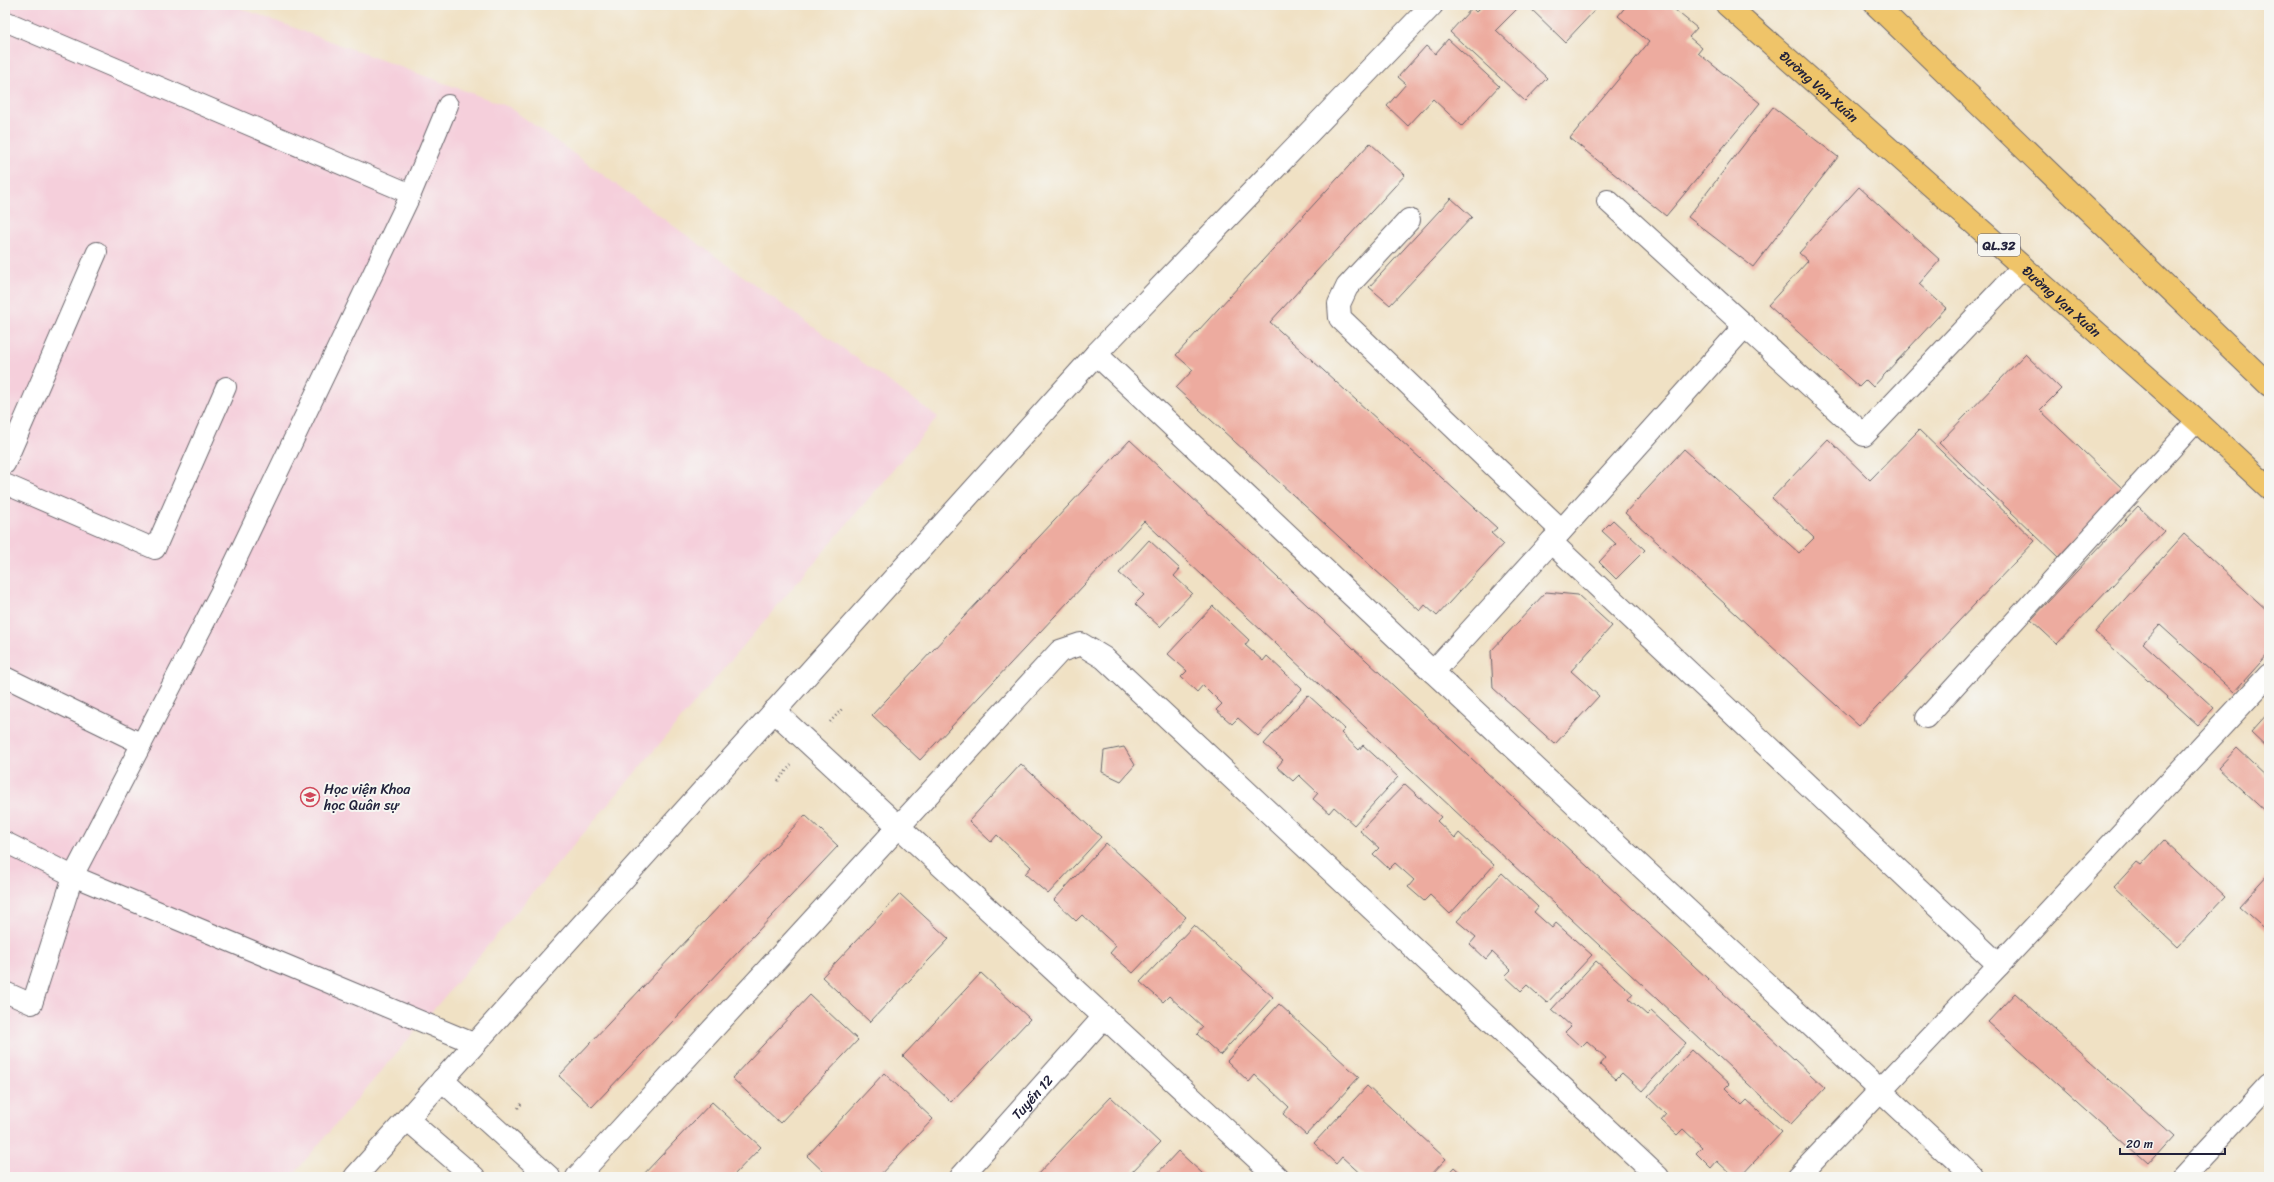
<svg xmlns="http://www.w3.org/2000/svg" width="2274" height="1182" font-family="Sriracha,sans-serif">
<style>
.built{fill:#f5cfdb}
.building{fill:#edab9f}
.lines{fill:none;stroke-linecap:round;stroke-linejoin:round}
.lane-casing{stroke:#6a656b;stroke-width:22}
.street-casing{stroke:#6a656b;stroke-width:24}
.highway-casing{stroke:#6a656b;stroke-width:24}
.path{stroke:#6a656b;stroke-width:2.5;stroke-dasharray:1 3;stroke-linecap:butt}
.lane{stroke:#fff;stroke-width:20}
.street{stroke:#fff;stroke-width:22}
.highway{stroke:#efc469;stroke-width:22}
.labels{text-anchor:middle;stroke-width:4;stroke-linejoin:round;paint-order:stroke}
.shield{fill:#f6f6f2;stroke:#626272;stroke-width:1}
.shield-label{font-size:13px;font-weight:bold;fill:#22223b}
.street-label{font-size:14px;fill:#22223b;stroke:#f6f6f2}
.poi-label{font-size:14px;fill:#22223b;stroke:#f6f6f2;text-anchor:start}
</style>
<rect width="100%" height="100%" fill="#f6f6f2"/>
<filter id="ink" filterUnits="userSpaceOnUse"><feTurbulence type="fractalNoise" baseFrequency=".025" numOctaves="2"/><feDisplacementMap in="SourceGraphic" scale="8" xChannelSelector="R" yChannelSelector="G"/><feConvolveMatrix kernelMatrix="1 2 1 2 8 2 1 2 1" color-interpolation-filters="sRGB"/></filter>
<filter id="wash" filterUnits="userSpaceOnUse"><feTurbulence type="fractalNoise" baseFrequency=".012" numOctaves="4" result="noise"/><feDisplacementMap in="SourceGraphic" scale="16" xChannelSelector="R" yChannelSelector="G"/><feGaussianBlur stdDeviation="0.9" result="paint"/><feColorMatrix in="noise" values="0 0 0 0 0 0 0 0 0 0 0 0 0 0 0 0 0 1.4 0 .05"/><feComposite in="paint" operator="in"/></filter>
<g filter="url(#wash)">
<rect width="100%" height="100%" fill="#f0e1c4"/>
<path class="built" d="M5,5H232L509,107L938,417L291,1177H5Z"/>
<g id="blocks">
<path class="building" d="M1483,5H1521L1496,30L1547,78L1525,101L1450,32L1472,8L1476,12Z
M1527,5H1590L1595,10L1565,42Z
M1627,5H1669L1697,28L1689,37L1702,48L1698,53L1760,103L1666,216L1570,138L1649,42L1618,16Z
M1448,39L1499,86L1462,126L1433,99L1408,126L1387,106L1406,84L1398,77L1426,46L1435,54Z
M1773,107L1838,157L1753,267L1688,217Z
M1370,143L1405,175L1270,322L1497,528L1491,533L1503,544L1437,616L1425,605L1420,611L1176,388L1193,370L1176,355Z
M1859,187L1940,260L1919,284L1946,308L1873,387L1866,380L1859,387L1768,305L1808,261L1799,253Z
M1451,198L1472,217L1390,305L1369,287Z
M2025,354L2061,389L2040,410L2123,489L2058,557L1939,443Z
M1919,430L2035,541L1859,726L1625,513L1684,449L1799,553L1814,538L1772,498L1828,439L1870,480Z
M1130,440L1825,1088L1791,1124L1144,521L920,760L872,715Z
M2138,506L2164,531L2057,644L2031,620Z
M1613,520L1645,550L1616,579L1599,562L1616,544L1602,531Z
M2184,534L2269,612V653L2234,692L2160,625L2143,643L2214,708L2198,725L2095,632Z
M1149,540L1180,569L1174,576L1192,593L1160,627L1135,604L1144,595L1119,573Z
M1546,592L1578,595L1612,626L1571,671L1599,696L1555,744L1493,688L1491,651Z
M1213,606L1249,640L1245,645L1263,661L1267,656L1302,689L1258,736L1238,718L1232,724L1216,710L1222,704L1203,685L1197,692L1181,677L1187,671L1168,654Z
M1308,695L1345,729L1341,733L1359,750L1363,745L1398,777L1354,825L1334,807L1329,813L1313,799L1318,793L1299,775L1293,781L1277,767L1283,760L1264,744Z
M2269,712V749L2251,732Z
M1124,747L1135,765L1121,781L1102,772L1104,751Z
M2237,748L2269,778V815L2218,768Z
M1021,764L1101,837L1048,894L1025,874L1031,867L997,835L991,842L969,821Z
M1405,784L1441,817L1437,821L1455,838L1459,833L1494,865L1450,914L1430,895L1424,901L1408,887L1414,880L1395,863L1389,869L1373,854L1379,848L1360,831Z
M805,815L838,846L592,1107L559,1076Z
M2164,840L2225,897L2178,947L2114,887L2137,862L2141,865Z
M1106,843L1186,917L1133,973L1110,953L1116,946L1082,915L1076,921L1054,900Z
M1502,873L1538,907L1534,912L1552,928L1556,923L1592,955L1547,1003L1527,985L1521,991L1505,976L1511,970L1492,952L1486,959L1470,944L1476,937L1457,921Z
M2269,873V933L2239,906Z
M900,894L949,939L870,1022L822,977Z
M1194,925L1273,997L1220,1055L1197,1034L1203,1027L1169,996L1163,1002L1140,982Z
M1596,961L1633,994L1629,999L1647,1015L1651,1011L1686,1043L1642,1091L1622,1073L1616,1079L1600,1065L1606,1058L1587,1041L1581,1047L1565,1032L1571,1026L1552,1009Z
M981,973L1030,1019L951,1102L903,1056Z
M2015,993L2173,1136L2147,1165L1988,1022Z
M810,995L858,1040L780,1123L732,1078Z
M1279,1004L1359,1077L1306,1135L1283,1114L1289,1107L1255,1075L1249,1082L1227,1061Z
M1692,1050L1729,1084L1725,1088L1742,1105L1747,1100L1782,1132L1740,1177H1734L1717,1161L1711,1168L1696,1153L1702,1147L1683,1129L1677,1135L1661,1120L1666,1114L1648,1097Z
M884,1073L933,1119L878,1177H829L807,1156Z
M1367,1086L1446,1159L1429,1177H1364L1342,1157L1336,1164L1314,1143Z
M1111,1097L1160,1143L1127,1177H1035Z
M712,1102L761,1147L732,1177H641Z
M1178,1151L1203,1174L1200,1177H1154Z
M1454,1167L1465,1177H1445Z"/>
</g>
</g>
<g filter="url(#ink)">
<use href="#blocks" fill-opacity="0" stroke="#6a656b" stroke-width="1"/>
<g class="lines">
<g class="lane-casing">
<path id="lane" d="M5,21L411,194
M5,464L97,252
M5,484L155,549L226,387
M5,677L142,744
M1926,718L2197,421
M5,842L73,876L473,1043
M5,992L32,1004L73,876L223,587L411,194L448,105"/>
</g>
<g class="street-casing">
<g id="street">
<path d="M1608,201L1864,435L2023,267"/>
<path d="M1409,220L1347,287L1339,304L1340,318L1561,530"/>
<path d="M1096,354L1433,672L1973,1177"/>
<path d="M1552,541L1744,327"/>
<path d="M1433,672L1551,542L1999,965"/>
<path d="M774,711L1277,1177"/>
<path d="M442,1080L549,1177"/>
<path d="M407,1119L474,1177"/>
<path d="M355,1177L1096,354L1432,5"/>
<path d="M577,1177L1060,651L1081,644L1104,658L1658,1177"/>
<path id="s1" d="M961,1177L1103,1018"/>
<path d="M1798,1177L1999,965L2269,675"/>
<path d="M2184,1177L2269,1085"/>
</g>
</g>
<g class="highway-casing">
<g id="highway">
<path id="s2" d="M1727,5L2197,421L2269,488"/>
<path d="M1876,5L2269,385"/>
</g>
</g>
<path class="path" d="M830,722L842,709
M778,781L791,765
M518,1108L523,1102"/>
<use href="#lane" class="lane"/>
<use href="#street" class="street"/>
<use href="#highway" class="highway"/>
</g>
</g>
<defs>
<g id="university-ring" transform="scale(1)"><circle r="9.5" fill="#f6f6f2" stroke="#d1495b" stroke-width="1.5"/><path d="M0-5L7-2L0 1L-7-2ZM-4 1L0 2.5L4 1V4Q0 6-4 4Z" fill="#d1495b"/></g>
</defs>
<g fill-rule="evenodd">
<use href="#university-ring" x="310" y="797"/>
</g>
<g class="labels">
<rect class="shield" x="1978" y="234" width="42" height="22" rx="3"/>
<g class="shield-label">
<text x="1999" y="250">QL.32</text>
</g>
<g class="street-label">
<text dy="5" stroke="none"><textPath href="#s2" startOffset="123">Đường Vạn Xuân</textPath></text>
<text dy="5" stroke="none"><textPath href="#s2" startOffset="447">Đường Vạn Xuân</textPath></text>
<text dy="5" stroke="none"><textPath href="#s1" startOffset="107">Tuyến 12</textPath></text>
</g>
<g class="poi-label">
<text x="324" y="794">Học viện Khoa<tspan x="324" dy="16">học Quân sự</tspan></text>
</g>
</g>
<rect width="2274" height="1182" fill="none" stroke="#f6f6f2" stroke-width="20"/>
<path d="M2120 1148v6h105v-6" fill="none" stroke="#22223b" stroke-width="2"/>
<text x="2126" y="1148" font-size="12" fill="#22223b" stroke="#f6f6f2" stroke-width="3" paint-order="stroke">20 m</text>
</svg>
